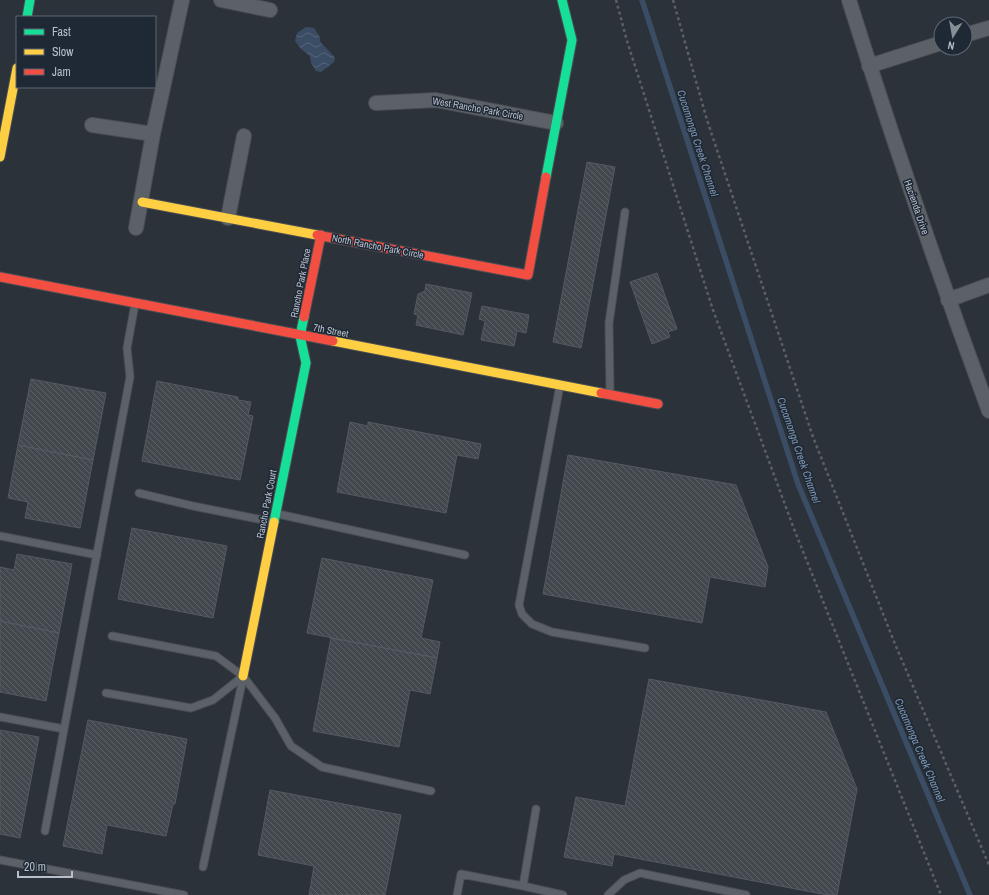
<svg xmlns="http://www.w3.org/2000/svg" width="989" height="895" font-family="'Archivo Narrow',sans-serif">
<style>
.water{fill:url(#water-waves)}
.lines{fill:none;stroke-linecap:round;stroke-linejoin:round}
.stream{stroke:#3b4d64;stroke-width:5.5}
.building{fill:url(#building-back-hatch);stroke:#545a61}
.lane-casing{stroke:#4a4e54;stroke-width:9}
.street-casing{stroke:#4a4e54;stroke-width:16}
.fast-casing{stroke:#4a4e54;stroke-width:11}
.slow-casing{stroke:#4a4e54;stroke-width:11}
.jam-casing{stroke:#4a4e54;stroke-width:11}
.path{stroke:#5a6064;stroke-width:2.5;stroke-dasharray:3 3;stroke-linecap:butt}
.lane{stroke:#5c6067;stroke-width:7}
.street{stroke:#5c6067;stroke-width:14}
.fast{stroke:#16e098;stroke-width:9}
.slow{stroke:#ffcf43;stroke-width:9}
.jam{stroke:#f24e42;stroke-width:9}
.labels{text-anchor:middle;stroke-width:3;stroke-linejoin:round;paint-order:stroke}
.street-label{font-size:10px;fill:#b7bfca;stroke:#1f2935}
.water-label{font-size:11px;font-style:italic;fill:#7f96b1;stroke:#1f2935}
</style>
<defs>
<pattern id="water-waves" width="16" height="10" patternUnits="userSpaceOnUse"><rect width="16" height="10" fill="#3b4d64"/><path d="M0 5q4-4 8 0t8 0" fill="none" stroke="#556579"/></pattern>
<pattern id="building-back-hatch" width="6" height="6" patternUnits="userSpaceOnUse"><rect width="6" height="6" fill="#43484e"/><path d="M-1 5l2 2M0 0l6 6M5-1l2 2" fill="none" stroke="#5c6166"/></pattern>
</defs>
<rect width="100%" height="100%" fill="#2c3239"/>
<path class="water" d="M306,27L314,28L320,37V41C325,48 330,51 335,58L334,62L321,72L316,71L311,63L310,56L301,49L295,41L297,33Z"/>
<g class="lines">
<path class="stream" d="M642,0L798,484L970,895"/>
</g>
<path class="building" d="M587,162L615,167L581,348L553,342Z
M657,273L677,329L668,332L670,337L652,344L630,282Z
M426,284L472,293L463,335L416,325L418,315L414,314L418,294L425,291Z
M482,306L529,315L526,333L517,331L514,346L481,340L485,321L479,319Z
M31,379L106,393L93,460L18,445Z
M157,381L238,397V400L251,402L248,415L253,416L240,480L142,461Z
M350,422L368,426V422L481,444L478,459L457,455L446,513L337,492Z
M18,445L93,460L80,528L25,518L28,502L8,498Z
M568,455L736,485L768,567L765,587L710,577L702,623L543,594Z
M132,528L227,546L213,618L118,599Z
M17,554L72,564L59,633L0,621V567L14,570Z
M322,558L433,580L421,638L440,642L437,658L307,633Z
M0,621L59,633L46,701L0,692Z
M331,638L437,658L430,694L410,690L399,747L313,731Z
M649,679L826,712L857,789L837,895H827L614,854L612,866L564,857L576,797L625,806Z
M88,720L187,739L175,804H173L166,836L107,825L102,854L63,846Z
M0,730L39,737L20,838L0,834Z
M270,790L401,815L385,895H309L314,866L258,855Z"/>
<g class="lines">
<g class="lane-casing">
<path id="lane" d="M560,385L519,605L522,614L532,624L552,632L645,648
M610,393L609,323L625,212
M139,493L193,506L273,522
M278,514L465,555
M0,536L97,555
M112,636L216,656L243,676L275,718L291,746L322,767L431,791
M106,693L191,708L213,700L242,677
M0,717L64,729
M536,809L523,886L563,895
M45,831L130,377L127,348L135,304
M0,860L184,895
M203,867L243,678
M457,895L461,874L523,886
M608,895L624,880L640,873L746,895"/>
</g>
<g class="street-casing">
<path id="street" d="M221,0L270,10
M849,0C892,138 939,275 989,411
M965,35L989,28
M869,66L941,43
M376,103L436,100L556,123
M92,125L153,134
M228,218L244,136
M136,228L153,134L182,0
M948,300L989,285"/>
</g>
<g class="fast-casing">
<path id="fast" d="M27,17L30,0
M546,177L572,40L562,0
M274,522L306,363L300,336L304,317"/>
</g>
<g class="slow-casing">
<path id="slow" d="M0,157L17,68
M142,202L317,235
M333,341L601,393
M243,676L274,522"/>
</g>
<g class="jam-casing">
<path id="jam" d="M317,235L528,275L546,177
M0,277L333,341
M304,317L321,235
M601,393L658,404"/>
</g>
<path class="path" d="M616,0L627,41L713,310L794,529L941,895
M673,0L707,120L813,437L895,644L989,865"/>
<use href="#lane" class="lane"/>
<use href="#street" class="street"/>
<use href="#fast" class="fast"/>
<use href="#slow" class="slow"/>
<use href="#jam" class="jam"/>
</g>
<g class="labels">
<g class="street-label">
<text transform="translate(478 108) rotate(10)" y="4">West Rancho Park Circle</text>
<text transform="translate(917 207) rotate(71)" y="4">Hacienda Drive</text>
<text transform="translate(378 246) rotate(11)" y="4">North Rancho Park Circle</text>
<text transform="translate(300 283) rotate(-79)" y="4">Rancho Park Place</text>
<text transform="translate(331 330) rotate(11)" y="4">7th Street</text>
<text transform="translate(266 504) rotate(-79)" y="4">Rancho Park Court</text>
</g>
<g class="water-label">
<text transform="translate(698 143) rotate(72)" y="4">Cucamonga Creek Channel</text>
<text transform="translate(799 450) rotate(71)" y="4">Cucamonga Creek Channel</text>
<text transform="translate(920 750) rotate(67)" y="4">Cucamonga Creek Channel</text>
</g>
</g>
<rect x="16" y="16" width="140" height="72" fill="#1f2935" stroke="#5c6571"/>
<rect x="24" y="29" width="20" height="6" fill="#16e098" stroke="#5c6571"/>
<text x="52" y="36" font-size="12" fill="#b7bfca">Fast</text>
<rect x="24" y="49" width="20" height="6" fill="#ffcf43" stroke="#5c6571"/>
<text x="52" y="56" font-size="12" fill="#b7bfca">Slow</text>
<rect x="24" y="69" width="20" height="6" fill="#f24e42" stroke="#5c6571"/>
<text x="52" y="76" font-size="12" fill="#b7bfca">Jam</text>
<g transform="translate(953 36) rotate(191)"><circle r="19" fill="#1f2935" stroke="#5c6571"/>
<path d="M0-3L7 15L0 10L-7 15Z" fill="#868e97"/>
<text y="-6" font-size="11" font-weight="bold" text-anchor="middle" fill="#b7bfca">N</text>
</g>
<path d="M18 871v6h54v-6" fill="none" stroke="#b7bfca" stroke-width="2"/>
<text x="24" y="871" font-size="12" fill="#b7bfca" stroke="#1f2935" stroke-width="3" paint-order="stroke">20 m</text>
</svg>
